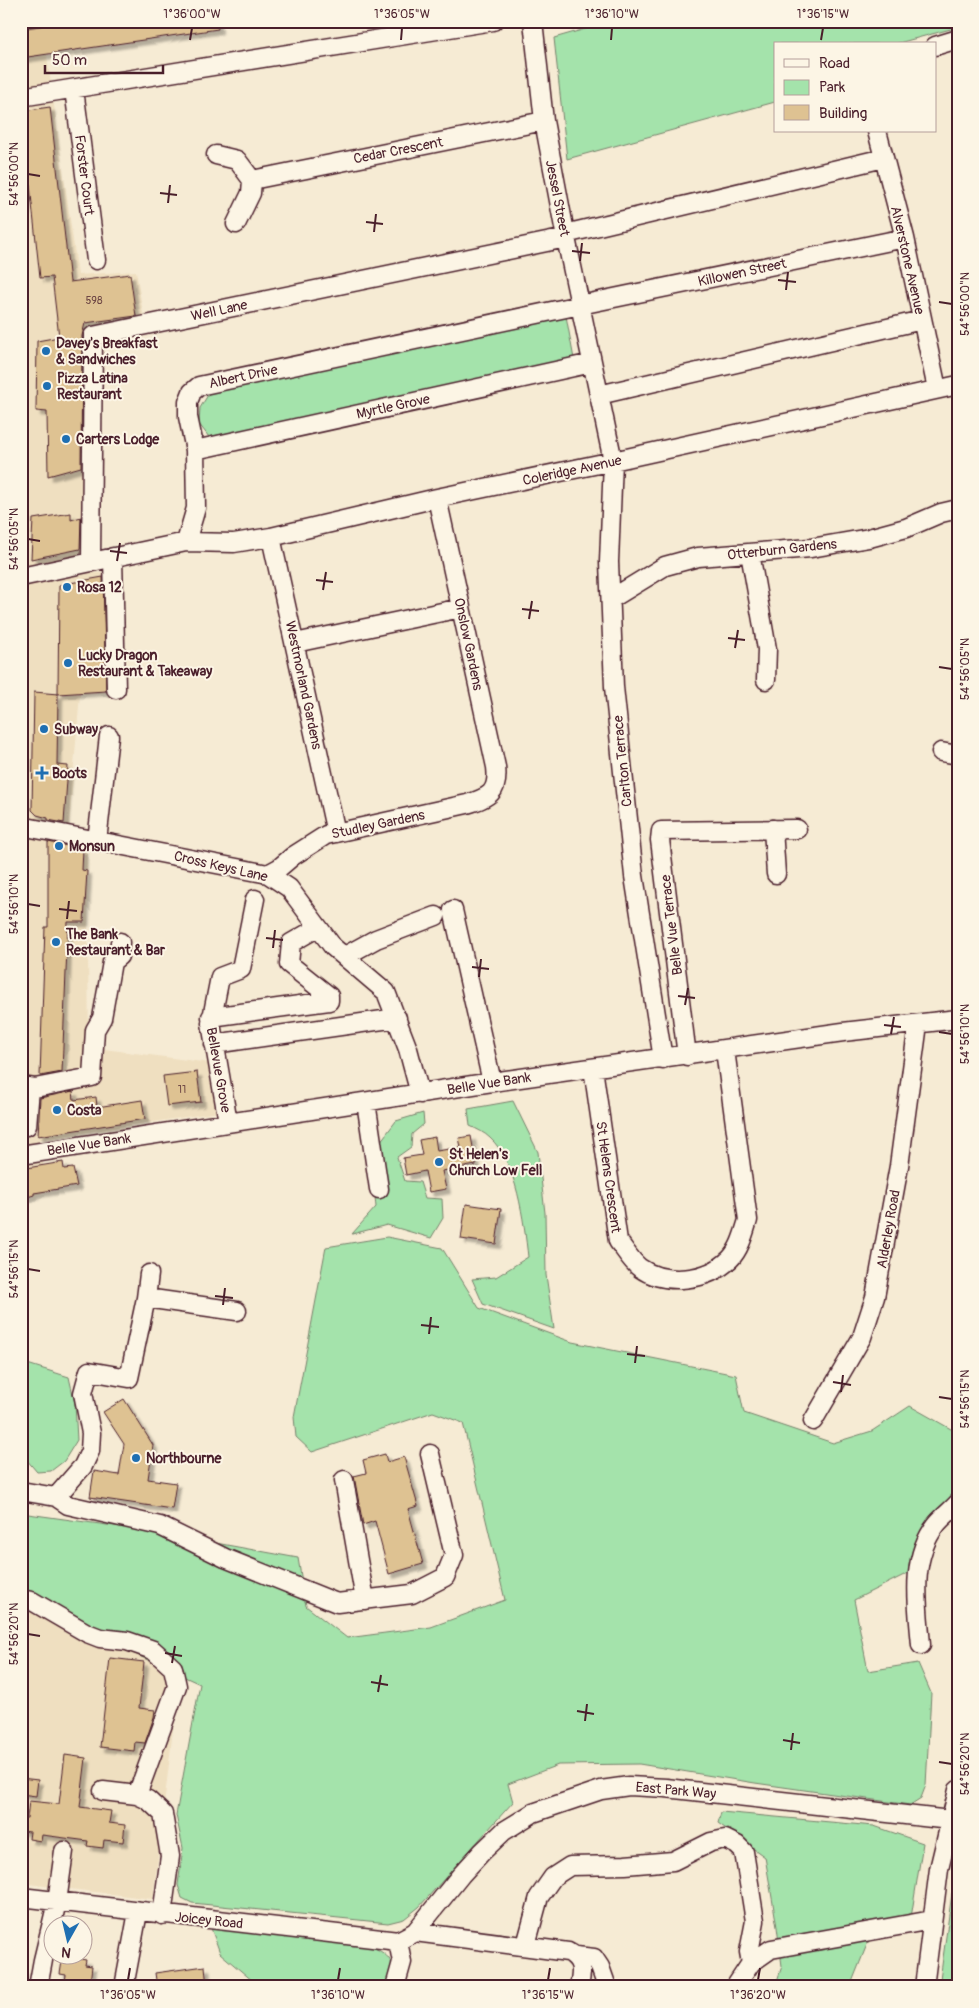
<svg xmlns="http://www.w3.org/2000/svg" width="979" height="2008" font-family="Pangolin,sans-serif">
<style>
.built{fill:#efdfc0}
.green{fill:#a4e3ab;stroke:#77816b}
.building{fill:#dec292;stroke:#4a1f2b;filter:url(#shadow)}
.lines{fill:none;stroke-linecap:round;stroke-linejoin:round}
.minor-casing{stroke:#4a1f2b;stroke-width:21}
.minor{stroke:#fcf5e5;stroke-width:18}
.ticks{fill:none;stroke:#4a1f2b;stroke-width:2}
.poi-dot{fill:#1f6fb2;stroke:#fcf5e5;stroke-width:2}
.labels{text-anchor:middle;stroke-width:4;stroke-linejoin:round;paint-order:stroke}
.number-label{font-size:11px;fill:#6f4845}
.street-label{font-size:14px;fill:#4a1f2b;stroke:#fcf5e5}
.poi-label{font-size:14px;font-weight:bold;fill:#4a1f2b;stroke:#fcf5e5;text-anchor:start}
.neatline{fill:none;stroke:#4a1f2b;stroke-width:2}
.ticks-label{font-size:12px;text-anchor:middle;fill:#4a1f2b}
</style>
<defs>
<filter id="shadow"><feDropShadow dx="4.5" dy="4.5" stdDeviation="1" flood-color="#0004"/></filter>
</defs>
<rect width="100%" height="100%" fill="#f6ebd4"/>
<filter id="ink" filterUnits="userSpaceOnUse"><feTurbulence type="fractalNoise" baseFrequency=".02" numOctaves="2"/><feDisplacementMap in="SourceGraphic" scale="10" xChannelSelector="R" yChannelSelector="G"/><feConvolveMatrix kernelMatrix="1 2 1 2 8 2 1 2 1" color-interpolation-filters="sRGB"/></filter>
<g filter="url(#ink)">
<path class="built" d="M21,21H42L78,275L136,271L144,319L92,329L87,572L110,574V692L80,694L68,839L87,844L89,1047L210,1063L218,1112L39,1140L48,1191L21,1199Z
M21,1570L184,1636L153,1899L21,1883Z"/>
<path class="green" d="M613,21H958V27L895,44H775V102L567,159L554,38Z
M566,316L574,359L209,437L199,424L200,408L211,390Z
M513,1101L538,1152L545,1213L546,1275L554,1329L483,1304L472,1279L496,1277L528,1257C524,1222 517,1162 490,1138C485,1133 477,1129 470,1126L468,1109Z
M423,1113L424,1124L412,1134L411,1147L397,1157L405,1181L420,1182L425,1198L442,1199L443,1218L431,1238L387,1225L352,1234L376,1207L371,1154L396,1121Z
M387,1237L442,1248L479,1308L572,1342L736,1375L744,1413L833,1443L872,1431L910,1406L958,1433V1495L910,1572L854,1600L868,1671L918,1663L931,1693L926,1785L921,1798L910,1805L755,1783L639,1764L558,1765L508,1784L513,1802L419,1907L404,1919L388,1923L192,1903L182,1898L178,1885L183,1848L176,1815L200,1684L85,1631L21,1594V1513L150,1531L298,1558L306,1606L347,1638L431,1627L505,1600L463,1423L433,1412L312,1452L296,1437L294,1417L326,1247Z
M21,1362L69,1377L75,1404L77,1440L64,1461L51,1471L37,1472L26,1459L24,1421L21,1420Z
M721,1812L874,1826L923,1843L910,1924L868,1942L850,1987H775L782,1966L777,1927L765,1857L718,1823Z
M952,1893H958V1987H939Z
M211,1928L367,1945C389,1953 398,1963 390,1987H254V1982L220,1953Z"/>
<path class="building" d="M70,21H217L218,29L21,58V29Z
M50,107L70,282L130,274L136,316L85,323L82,336L81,467L48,476L47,412L36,411L37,341L59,337L52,277L40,278L22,111Z
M71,513V520L81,517L80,549L31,559L33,519Z
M103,577L106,691L58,694L59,585Z
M34,692L58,694L57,765L68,766L64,823L48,820V818L37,815L32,810Z
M48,842L83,849L82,870L87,871L84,922H68L62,1072L40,1076L45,927H48Z
M197,1072L201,1102L167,1106L163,1076Z
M73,1091L74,1100L96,1097L97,1107L142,1100L145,1119L38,1136L40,1098Z
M471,1136L476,1165L442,1171L446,1189L429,1192L425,1171L406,1175L403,1158L422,1155L419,1140L435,1137L437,1151L461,1147L459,1138Z
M63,1162L64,1169L73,1168L77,1186L34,1193V1195L21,1199V1169Z
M466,1204L501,1209L496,1244L461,1239Z
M124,1399L153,1445L148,1479L176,1483L172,1509L90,1497L94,1471L119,1475L124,1444L103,1412Z
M385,1454L387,1462L404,1457L418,1506L408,1509L423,1564L389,1574L375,1521L363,1525L354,1476L366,1473L363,1460Z
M110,1658L144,1662L139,1708L155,1710L154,1717L145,1743L135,1742L134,1751L100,1747Z
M65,1755L86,1758L80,1807L111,1811L109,1823L125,1825L123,1842L104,1840L103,1848L87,1846L88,1841L42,1835L41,1841L29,1839L30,1832L21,1831V1818H27L29,1801L59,1804Z
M21,1778L38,1780L36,1796L21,1794Z
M69,1957L86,1960L85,1965L92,1966L90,1983L65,1981L66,1975L60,1974L62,1961L68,1963Z
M205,1966L207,1987H157L155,1973Z"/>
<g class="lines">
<g class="minor-casing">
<path id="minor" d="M533,21L544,121L566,238L613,461L609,562L614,687L634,876L663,1059
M935,46L958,39
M74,89L96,260
M21,97L493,21
M877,131L905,238L937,389
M216,155L237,160L252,180L251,193L236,224
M252,180L544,121
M565,234L884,158
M599,395L922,320
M195,450L592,363
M271,537L336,833
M186,542L234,543L271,537L437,498L613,461L958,385
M750,553L767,649L766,680
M113,557L116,689
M91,562L93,336L566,238
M21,577L186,542L196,508L195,450L188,417V402L192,392L199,386L580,305L905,238
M611,599L665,566L698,557L811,548L869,538L906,528L941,513L958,509
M295,643L461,608
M941,752L958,755
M21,826L268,874L289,888L333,947L386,992L408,1049L420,1094
M773,829L776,874
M97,841L109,736
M268,874L279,868L293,856L326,835L467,804C489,797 499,793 496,767L437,498
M453,910L492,1082
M345,956L376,939L436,916
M211,1017L329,1001V996L289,964L291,943L317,928
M214,1044L397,1018
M687,1056L660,840L661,831L797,829
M593,1068L618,1241C625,1250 631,1261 640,1268C666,1286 708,1281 730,1259C740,1249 744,1233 748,1220L725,1050
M21,1086L35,1088L92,1077L95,1030L102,1018L112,962L119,956L120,942
M366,1102L379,1189
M228,1122L211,1023L220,977L241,969L255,899
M27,1126L30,1088
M21,1155L492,1082L843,1032L958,1019
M146,1298L237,1311
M813,1421L862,1337L875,1297L899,1166L918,1024
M344,1480L365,1600
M21,1491L56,1497L83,1466L90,1451L91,1433L83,1393L89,1371L129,1378L146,1298L149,1274
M56,1497L68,1505L160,1526L225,1558L337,1603L412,1594L445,1577L454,1555L430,1454
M21,1599L32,1601L87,1633L100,1638L127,1641L153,1650L173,1668L177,1686L137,1795L148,1800L163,1814L170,1856L162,1915
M921,1645C918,1606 909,1560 936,1525C942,1517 951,1511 958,1503
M103,1791L137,1795
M21,1897L398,1941L415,1932L461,1875L482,1852L504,1831L533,1813L601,1790L629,1786L666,1788L950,1820
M415,1932L568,1952C584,1960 582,1972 579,1987
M526,1945L539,1897L553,1877L570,1866L625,1865L673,1861L711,1842L725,1839L737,1845L744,1852L755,1921L749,1952L751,1963
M576,1956L594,1958L600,1967L607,1987
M38,1987L43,1960L57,1902L64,1851
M124,1987L138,1912
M395,1987L402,1962L398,1941
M735,1987L751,1963L771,1949L932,1920
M924,1987L939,1869L958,1790"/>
</g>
<use href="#minor" class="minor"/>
</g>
</g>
<path class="ticks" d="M190,40L192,28M401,40L402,28M611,40L612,28M821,40L823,28M28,174L40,176M160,193L177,195M168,203L170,185M366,222L383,224M374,232L376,214M572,251L590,253M580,261L582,243M778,280L796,282M786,290L788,272M939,302L952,304M28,539L40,541M110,551L127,553M117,561L120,543M316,580L333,582M323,590L326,572M522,609L539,611M529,619L532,601M728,638L745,640M735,648L738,630M939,667L952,669M28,904L40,906M59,909L77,911M67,919L69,901M266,938L283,940M273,948L275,930M472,967L489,969M479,977L481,959M678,996L695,998M685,1005L688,988M884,1025L901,1027M939,1032L952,1034M891,1034L894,1017M28,1269L40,1271M215,1296L233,1298M223,1305L225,1288M421,1325L439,1327M429,1334L431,1317M627,1354L645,1356M635,1363L637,1346M833,1382L851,1385M841,1392L843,1375M939,1397L952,1399M28,1634L40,1636M165,1653L182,1656M172,1663L175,1646M371,1682L388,1685M378,1692L381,1675M577,1711L594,1714M585,1721L587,1704M783,1740L800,1743M791,1750L793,1733M939,1762L952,1764M128,1980L130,1968M338,1980L340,1968M548,1980L550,1968M758,1980L760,1968"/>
<g class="poi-dot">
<circle cx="46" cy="351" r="5"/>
<circle cx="47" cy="386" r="5"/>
<circle cx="66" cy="439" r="5"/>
<circle cx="67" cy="587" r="5"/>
<circle cx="68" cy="663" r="5"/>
<circle cx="44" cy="729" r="5"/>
<path d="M39.5 765.5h5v5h5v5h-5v5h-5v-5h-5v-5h5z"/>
<circle cx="59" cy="846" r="5"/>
<circle cx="56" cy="942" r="5"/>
<circle cx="57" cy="1110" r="5"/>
<circle cx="439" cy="1162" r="5"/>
<circle cx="136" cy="1458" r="5"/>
</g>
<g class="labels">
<g class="number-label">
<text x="94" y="304">598</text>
<text x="182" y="1093">11</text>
</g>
<g class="street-label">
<text transform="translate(398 150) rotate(-11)" y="5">Cedar Crescent</text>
<text transform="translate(85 175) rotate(83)" y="5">Forster Court</text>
<text transform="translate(558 198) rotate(79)" y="5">Jessel Street</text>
<text transform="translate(908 260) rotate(77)" y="5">Alverstone Avenue</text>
<text transform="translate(742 272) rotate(-12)" y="5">Killowen Street</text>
<text transform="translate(219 310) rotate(-12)" y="5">Well Lane</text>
<text transform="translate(243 376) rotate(-12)" y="5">Albert Drive</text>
<text transform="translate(393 406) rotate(-12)" y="5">Myrtle Grove</text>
<text transform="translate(572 470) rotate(-12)" y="5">Coleridge Avenue</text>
<text transform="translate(782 549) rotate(-6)" y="5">Otterburn Gardens</text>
<text transform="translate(469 644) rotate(78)" y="5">Onslow Gardens</text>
<text transform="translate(304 685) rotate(78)" y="5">Westmorland Gardens</text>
<text transform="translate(622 761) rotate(-96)" y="5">Carlton Terrace</text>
<text transform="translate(378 824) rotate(-12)" y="5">Studley Gardens</text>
<text transform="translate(221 866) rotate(13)" y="5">Cross Keys Lane</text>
<text transform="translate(671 925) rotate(-97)" y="5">Belle Vue Terrace</text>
<text transform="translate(219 1070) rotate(80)" y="5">Bellevue Grove</text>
<text transform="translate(489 1083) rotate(-9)" y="5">Belle Vue Bank</text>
<text transform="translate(89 1144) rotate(-9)" y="5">Belle Vue Bank</text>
<text transform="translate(609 1177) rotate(82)" y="5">St Helens Crescent</text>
<text transform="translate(888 1229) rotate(-80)" y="5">Alderley Road</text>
<text transform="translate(676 1790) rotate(5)" y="5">East Park Way</text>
<text transform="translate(209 1920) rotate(6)" y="5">Joicey Road</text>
</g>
<g class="poi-label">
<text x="56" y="348">Davey's Breakfast<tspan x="56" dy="16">&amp; Sandwiches</tspan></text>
<text x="57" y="383">Pizza Latina<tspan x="57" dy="16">Restaurant</tspan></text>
<text x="76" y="444">Carters Lodge</text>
<text x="77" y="592">Rosa 12</text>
<text x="78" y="660">Lucky Dragon<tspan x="78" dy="16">Restaurant &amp; Takeaway</tspan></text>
<text x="54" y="734">Subway</text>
<text x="52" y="778">Boots</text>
<text x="69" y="851">Monsun</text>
<text x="66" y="939">The Bank<tspan x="66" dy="16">Restaurant &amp; Bar</tspan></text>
<text x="67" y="1115">Costa</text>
<text x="449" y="1159">St Helen's<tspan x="449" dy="16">Church Low Fell</tspan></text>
<text x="146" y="1463">Northbourne</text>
</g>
</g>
<rect width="979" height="2008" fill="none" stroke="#fcf5e5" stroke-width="55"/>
<rect x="774" y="42" width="162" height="90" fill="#fcf5e5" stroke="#b59f9b"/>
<rect x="784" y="59" width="25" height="8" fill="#fcf5e5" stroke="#b59f9b"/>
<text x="819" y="68" font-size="15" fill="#4a1f2b">Road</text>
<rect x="784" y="80" width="25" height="15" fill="#a4e3ab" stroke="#b59f9b"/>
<text x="819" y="92" font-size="15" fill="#4a1f2b">Park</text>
<rect x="784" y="105" width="25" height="15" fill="#dec292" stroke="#b59f9b"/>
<text x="819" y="118" font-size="15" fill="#4a1f2b">Building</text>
<g transform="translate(68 1940) rotate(188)"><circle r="24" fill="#fcf5e5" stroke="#b59f9b"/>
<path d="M0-4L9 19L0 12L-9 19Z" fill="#1f6fb2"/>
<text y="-8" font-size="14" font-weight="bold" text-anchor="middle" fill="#4a1f2b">N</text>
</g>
<path d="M45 65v8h118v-8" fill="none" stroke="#4a1f2b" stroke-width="2.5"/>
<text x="52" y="65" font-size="15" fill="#4a1f2b" stroke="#fcf5e5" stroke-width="4" paint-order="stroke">50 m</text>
<rect x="28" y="28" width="924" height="1952" class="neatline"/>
<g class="ticks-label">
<text x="192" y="18">1°36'00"W</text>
<text x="402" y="18">1°36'05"W</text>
<text x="612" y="18">1°36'10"W</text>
<text x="823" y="18">1°36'15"W</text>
<text transform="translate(14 174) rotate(-90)" y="4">54°56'00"N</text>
<text transform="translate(965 304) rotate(-90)" y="4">54°56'00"N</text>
<text transform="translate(14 539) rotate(-90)" y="4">54°56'05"N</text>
<text transform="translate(965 669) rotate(-90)" y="4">54°56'05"N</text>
<text transform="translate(14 904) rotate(-90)" y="4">54°56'10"N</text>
<text transform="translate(965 1034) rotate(-90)" y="4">54°56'10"N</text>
<text transform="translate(14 1269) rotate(-90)" y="4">54°56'15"N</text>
<text transform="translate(965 1399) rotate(-90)" y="4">54°56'15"N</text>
<text transform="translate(14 1634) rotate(-90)" y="4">54°56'20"N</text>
<text transform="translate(965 1764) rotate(-90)" y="4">54°56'20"N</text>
<text x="128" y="1999">1°36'05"W</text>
<text x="338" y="1999">1°36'10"W</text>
<text x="548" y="1999">1°36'15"W</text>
<text x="758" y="1999">1°36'20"W</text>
</g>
</svg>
